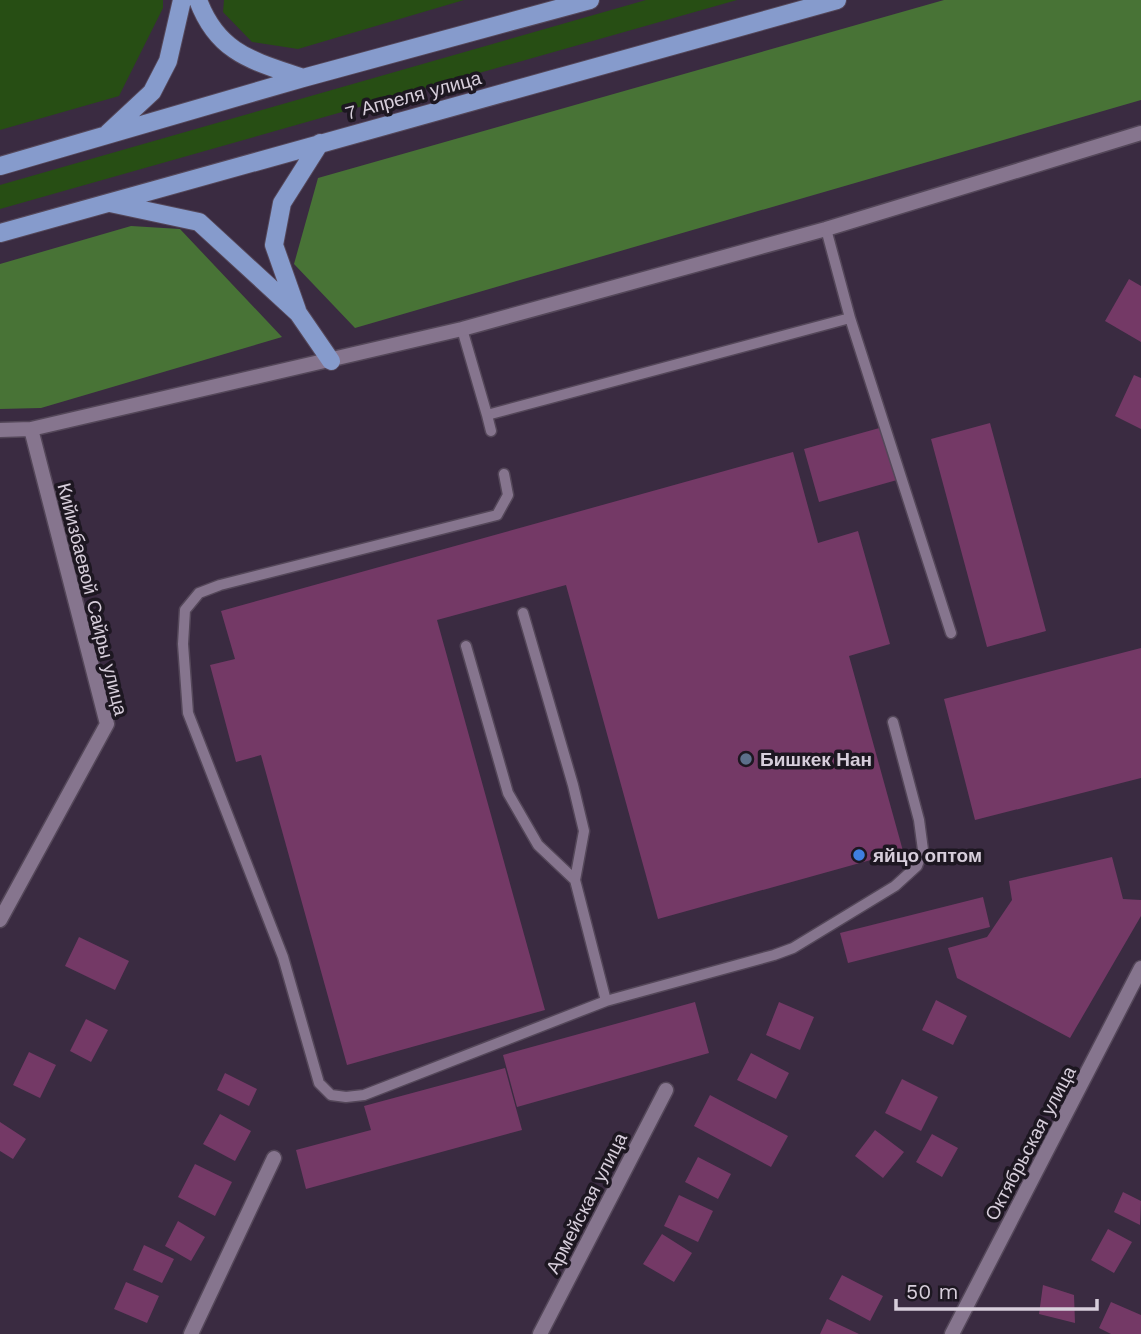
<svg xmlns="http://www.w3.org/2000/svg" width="1141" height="1334" font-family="'Work Sans',sans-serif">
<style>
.green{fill:#274e14}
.forest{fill:#487336}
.building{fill:#743966}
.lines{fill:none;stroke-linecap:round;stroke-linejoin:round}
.service-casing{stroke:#544759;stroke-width:13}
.minor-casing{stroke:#544759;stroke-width:17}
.primary-casing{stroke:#544759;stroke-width:20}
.service{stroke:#86758e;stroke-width:10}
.minor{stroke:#86758e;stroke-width:14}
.primary{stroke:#869bcc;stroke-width:18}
.service-dot{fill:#5c6f8a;stroke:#1d1721;stroke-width:2.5}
.shop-dot{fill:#3f7fe0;stroke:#1d1721;stroke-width:2.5}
.labels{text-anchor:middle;stroke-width:7;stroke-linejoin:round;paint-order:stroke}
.street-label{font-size:19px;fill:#d7cedb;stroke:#1d1721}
.poi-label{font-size:19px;font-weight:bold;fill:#d7cedb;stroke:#1d1721;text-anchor:start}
</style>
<rect width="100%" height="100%" fill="#3a2b41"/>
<path class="green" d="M0,0H163V8L119,96L0,130Z
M224,0H464L298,49L252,42L223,12Z
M646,0H737L0,209V185Z"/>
<path class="forest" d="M944,0H1141V100L355,328L294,264L318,178Z
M131,226L180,229L282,337L41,408L0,409V264Z"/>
<path class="building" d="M1129,279L1141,286V342L1105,321Z
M1134,375L1141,378V429L1115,416Z
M990,423L1046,631L987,647L931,439Z
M883,427L897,480L819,502L804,449Z
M793,452L818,543L858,531L890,644L849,656L903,851L658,919L566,585L437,620L545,1010L347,1065L261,755L236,762L210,665L235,659L221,611Z
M1141,648V778L975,820L944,699Z
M1112,857L1123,899L1141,900V916L1070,1038L957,978L948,948L987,937L1012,900L1009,881Z
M983,897L990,927L848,963L840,933Z
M79,937L129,961L115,990L65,966Z
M936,1000L967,1016L953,1045L922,1030Z
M695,1002L709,1053L517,1107L503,1055Z
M779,1002L814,1017L800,1050L766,1035Z
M86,1019L108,1030L91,1062L70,1051Z
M29,1052L56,1065L40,1098L13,1085Z
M751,1053L789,1073L776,1099L737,1080Z
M505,1068L522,1130L306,1189L296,1150L371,1130L364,1106Z
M225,1073L257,1089L249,1106L217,1090Z
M902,1079L938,1097L921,1131L885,1113Z
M710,1095L788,1136L771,1167L694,1126Z
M220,1114L251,1131L235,1161L203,1144Z
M0,1122L26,1139L13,1159L0,1151Z
M875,1130L904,1152L883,1178L855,1156Z
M932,1134L958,1148L942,1177L916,1162Z
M698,1157L731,1174L718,1199L685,1182Z
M195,1164L232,1182L215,1216L178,1197Z
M1123,1192L1141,1201L1140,1225L1114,1212Z
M679,1195L713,1211L698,1242L664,1226Z
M178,1221L205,1237L191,1261L165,1246Z
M1108,1229L1132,1242L1114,1273L1091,1260Z
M662,1234L692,1253L674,1282L643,1264Z
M144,1245L174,1259L162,1283L133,1270Z
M842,1275L883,1296L870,1321L829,1299Z
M126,1282L159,1296L147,1323L114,1309Z
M1043,1285L1074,1295L1075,1323L1039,1314Z
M1111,1302L1141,1315V1334H1111L1099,1328Z
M827,1319L859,1334H820Z"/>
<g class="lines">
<g class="service-casing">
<path id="service" d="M850,318L951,633
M462,329L487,415L850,318L826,229
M487,415L491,431
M504,474L508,495L497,515L220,585L199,593L185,610L183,644L188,713L283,957L319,1083L331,1095L346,1097L364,1095L606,1001L774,955L793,948L895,886L917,866L923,850L919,820L893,722
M523,613L573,785L584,831L575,880L606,1001
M466,646L508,793L538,845L575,880"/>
</g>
<g class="minor-casing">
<path id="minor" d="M0,430L31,429L462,329L826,229L1141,133
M0,920L107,724L31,429
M191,1334L274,1158
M540,1334L666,1090
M952,1334L1141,968"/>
</g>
<g class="primary-casing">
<path id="primary" d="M198,0C218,54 254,61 303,78
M108,133L152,92L168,61L182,0
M0,166L303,78L590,0
M110,203L199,222L298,313L331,361
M0,233L837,0
M297,310L274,245L282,203L320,143"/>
</g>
<use href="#service" class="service"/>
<use href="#minor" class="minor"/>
<use href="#primary" class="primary"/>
</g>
<circle class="service-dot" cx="746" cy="759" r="7"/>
<circle class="shop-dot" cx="859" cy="855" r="7"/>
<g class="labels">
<g class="street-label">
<text transform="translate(413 95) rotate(-15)" y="7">7 Апреля улица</text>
<text transform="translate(93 599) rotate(76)" y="7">Кийизбаевой Сайры улица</text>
<text transform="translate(1030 1143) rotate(-62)" y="7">Октябрьская улица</text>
<text transform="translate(586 1203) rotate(-63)" y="7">Армейская улица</text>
</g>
<g class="poi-label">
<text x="760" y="766">Бишкек Нан</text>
<text x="873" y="862">яйцо оптом</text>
</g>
</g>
<path d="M896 1299v10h201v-10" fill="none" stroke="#d7cedb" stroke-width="3.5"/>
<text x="906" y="1299" font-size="21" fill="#d7cedb" stroke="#1d1721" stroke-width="5" paint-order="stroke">50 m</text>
</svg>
